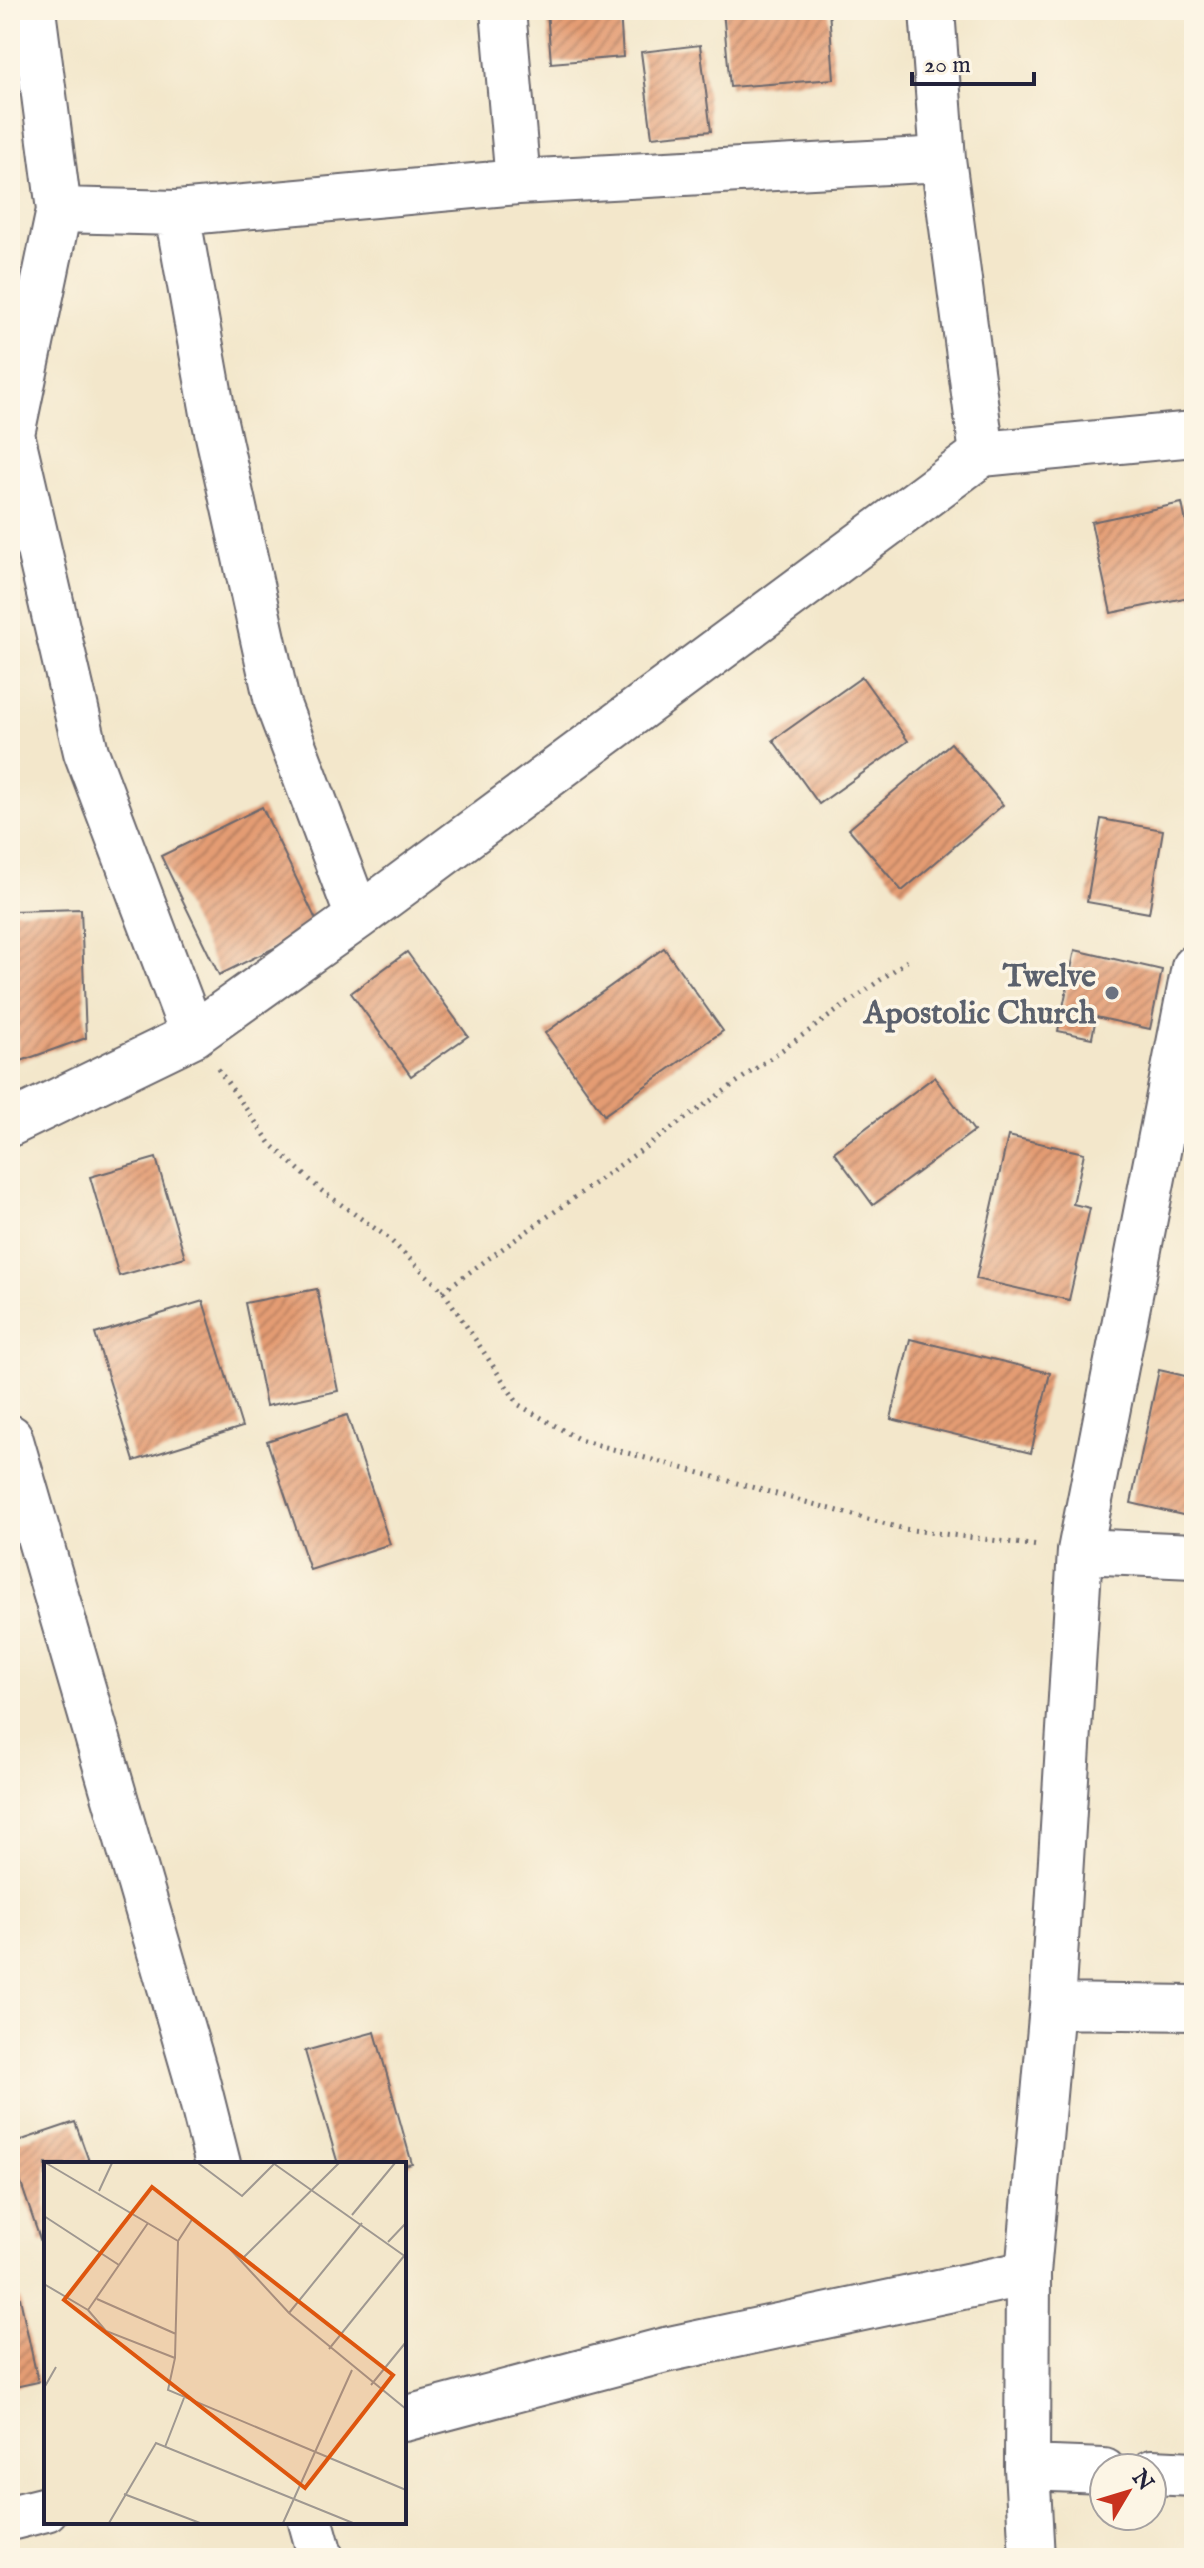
<svg xmlns="http://www.w3.org/2000/svg" width="1204" height="2568" font-family="'IM FELL English',serif">
<style>
.building{fill:url(#building-hatch)}
.lines{fill:none;stroke-linecap:round;stroke-linejoin:round}
.minor-casing{stroke:#6b676d;stroke-width:48}
.path{stroke:#6b676d;stroke-width:5;stroke-dasharray:2 6;stroke-linecap:butt}
.minor{stroke:#fff;stroke-width:44}
.worship-dot{fill:#6b7280;stroke:#fcf5e5;stroke-width:3}
.labels{text-anchor:middle;stroke-width:7;stroke-linejoin:round;paint-order:stroke}
.worship-label{font-size:32px;font-weight:bold;fill:#5b616d;stroke:#fcf5e5;text-anchor:end}
.inset-road{fill:none;stroke:#9f9891;stroke-width:2}
.view{fill:#de560e;fill-opacity:0.15;stroke:#de560e;stroke-width:4}
.inset-edge{fill:none;stroke:#22223b;stroke-width:4}
</style>
<defs>
<pattern id="building-hatch" width="6" height="6" patternUnits="userSpaceOnUse" patternTransform="scale(2)"><rect width="6" height="6" fill="#e49c73"/><path d="M-1 1l2-2M0 6l6-6M5 7l2-2" fill="none" stroke="#b87f60"/></pattern>
</defs>
<rect width="100%" height="100%" fill="#fcf5e5"/>
<filter id="ink" filterUnits="userSpaceOnUse"><feTurbulence type="fractalNoise" baseFrequency=".0125" numOctaves="2"/><feDisplacementMap in="SourceGraphic" scale="16" xChannelSelector="R" yChannelSelector="G"/><feConvolveMatrix kernelMatrix="1 2 1 2 8 2 1 2 1" color-interpolation-filters="sRGB"/></filter>
<filter id="wash" filterUnits="userSpaceOnUse"><feTurbulence type="fractalNoise" baseFrequency=".006" numOctaves="4" result="noise"/><feDisplacementMap in="SourceGraphic" scale="32" xChannelSelector="R" yChannelSelector="G"/><feGaussianBlur stdDeviation="1.8" result="paint"/><feColorMatrix in="noise" values="0 0 0 0 0 0 0 0 0 0 0 0 0 0 0 0 0 1.4 0 .05"/><feComposite in="paint" operator="in"/></filter>
<g filter="url(#wash)">
<rect width="100%" height="100%" fill="#f3e7cb"/>
<g id="blocks">
<path class="building" d="M547,10H620L623,57L551,63Z
M723,10H829L834,79L730,87Z
M700,45L711,131L652,137L641,52Z
M1182,503L1194,561V596L1111,613L1091,522Z
M862,677L908,741L819,804L773,740Z
M951,743L1003,805L902,891L849,829Z
M262,807L319,926L219,975L161,856Z
M1101,819L1163,830L1149,913L1087,902Z
M81,909L86,1038L18,1062L12,911Z
M664,948L723,1031L604,1115L545,1033Z
M1075,950L1162,970L1150,1029L1096,1017L1092,1038L1058,1031Z
M407,952L468,1036L411,1076L351,993Z
M934,1077L974,1131L873,1205L834,1152Z
M1008,1136L1084,1153L1073,1204L1090,1208L1069,1300L976,1279Z
M156,1158L185,1257L119,1276L90,1177Z
M317,1289L338,1391L266,1406L245,1303Z
M203,1301L242,1427L134,1461L95,1334Z
M910,1339L1050,1373L1031,1453L891,1419Z
M1159,1370L1194,1378V1481L1187,1516L1131,1503Z
M347,1415L390,1544L310,1570L267,1441Z
M375,2032L412,2164L404,2166L338,2164L305,2051Z
M75,2122L90,2164H46V2241L41,2242L10,2151V2144Z
M20,2298L38,2382L10,2388V2301Z"/>
</g>
</g>
<g filter="url(#ink)">
<use href="#blocks" fill-opacity="0" stroke="#6b676d" stroke-width="2"/>
<g class="lines">
<g class="minor-casing">
<path id="minor" d="M33,10L59,210L177,213L518,182L943,159
M503,10L518,182
M932,10L943,159L982,454
M59,210L12,434L86,752L193,1035
M177,213L213,413L277,702L358,917
M10,1124L193,1035L358,917L982,454L1194,434
M10,1437L195,2073L218,2164
M1080,1551L1194,1556
M1052,2006L1194,2008
M404,2419L665,2350L1028,2273
M1027,2468L1104,2471
M1152,2472L1194,2474
M10,2518L46,2509
M311,2522L321,2558
M1032,2558L1027,2468L1028,2273L1052,2006L1080,1551L1194,967"/>
</g>
<path class="path" d="M218,1069L271,1144L322,1191L387,1237L443,1291L519,1405L580,1440L904,1529L1039,1546
M443,1291L907,961"/>
<use href="#minor" class="minor"/>
</g>
</g>
<circle class="worship-dot" cx="1112" cy="993" r="8"/>
<g class="labels">
<g class="worship-label">
<text x="1096" y="986">Twelve<tspan x="1096" dy="37">Apostolic Church</tspan></text>
</g>
</g>
<g transform="translate(44 2162)">
<rect width="362" height="362" fill="#f3e7cb"/>
<path class="inset-road" d="M2,1L134,79M154,1L198,34L230,2M229,1L362,95M55,29L68,1M308,53L351,1M0,54L75,103M149,56L134,79L131,196L124,228L362,328M344,80L362,61M185,86L245,151L362,247M198,97L295,1M0,122L44,148L104,61M53,137L132,172M44,148L62,169L131,196M245,151L318,61M285,187L360,94M327,223L362,180M0,226L12,205M121,285L140,236M80,332L156,361M65,361L112,281L309,361M239,361L308,208"/>
<path class="view" d="M108,25L349,213L261,326L20,138Z"/>
<rect width="362" height="362" class="inset-edge"/>
</g>
<rect width="1204" height="2568" fill="none" stroke="#fcf5e5" stroke-width="40"/>
<g transform="translate(1128 2492) rotate(52)"><circle r="38" fill="#fcf5e5" stroke="#a5a1a1" stroke-width="2"/>
<path d="M0-6L14 30L0 20L-14 30Z" fill="#c8321e"/>
<text y="-12" font-size="22" font-weight="bold" text-anchor="middle" fill="#22223b">N</text>
</g>
<path d="M912 72v12h122v-12" fill="none" stroke="#22223b" stroke-width="4"/>
<text x="924" y="72" font-size="24" fill="#22223b" stroke="#fcf5e5" stroke-width="6" paint-order="stroke">20 m</text>
</svg>
